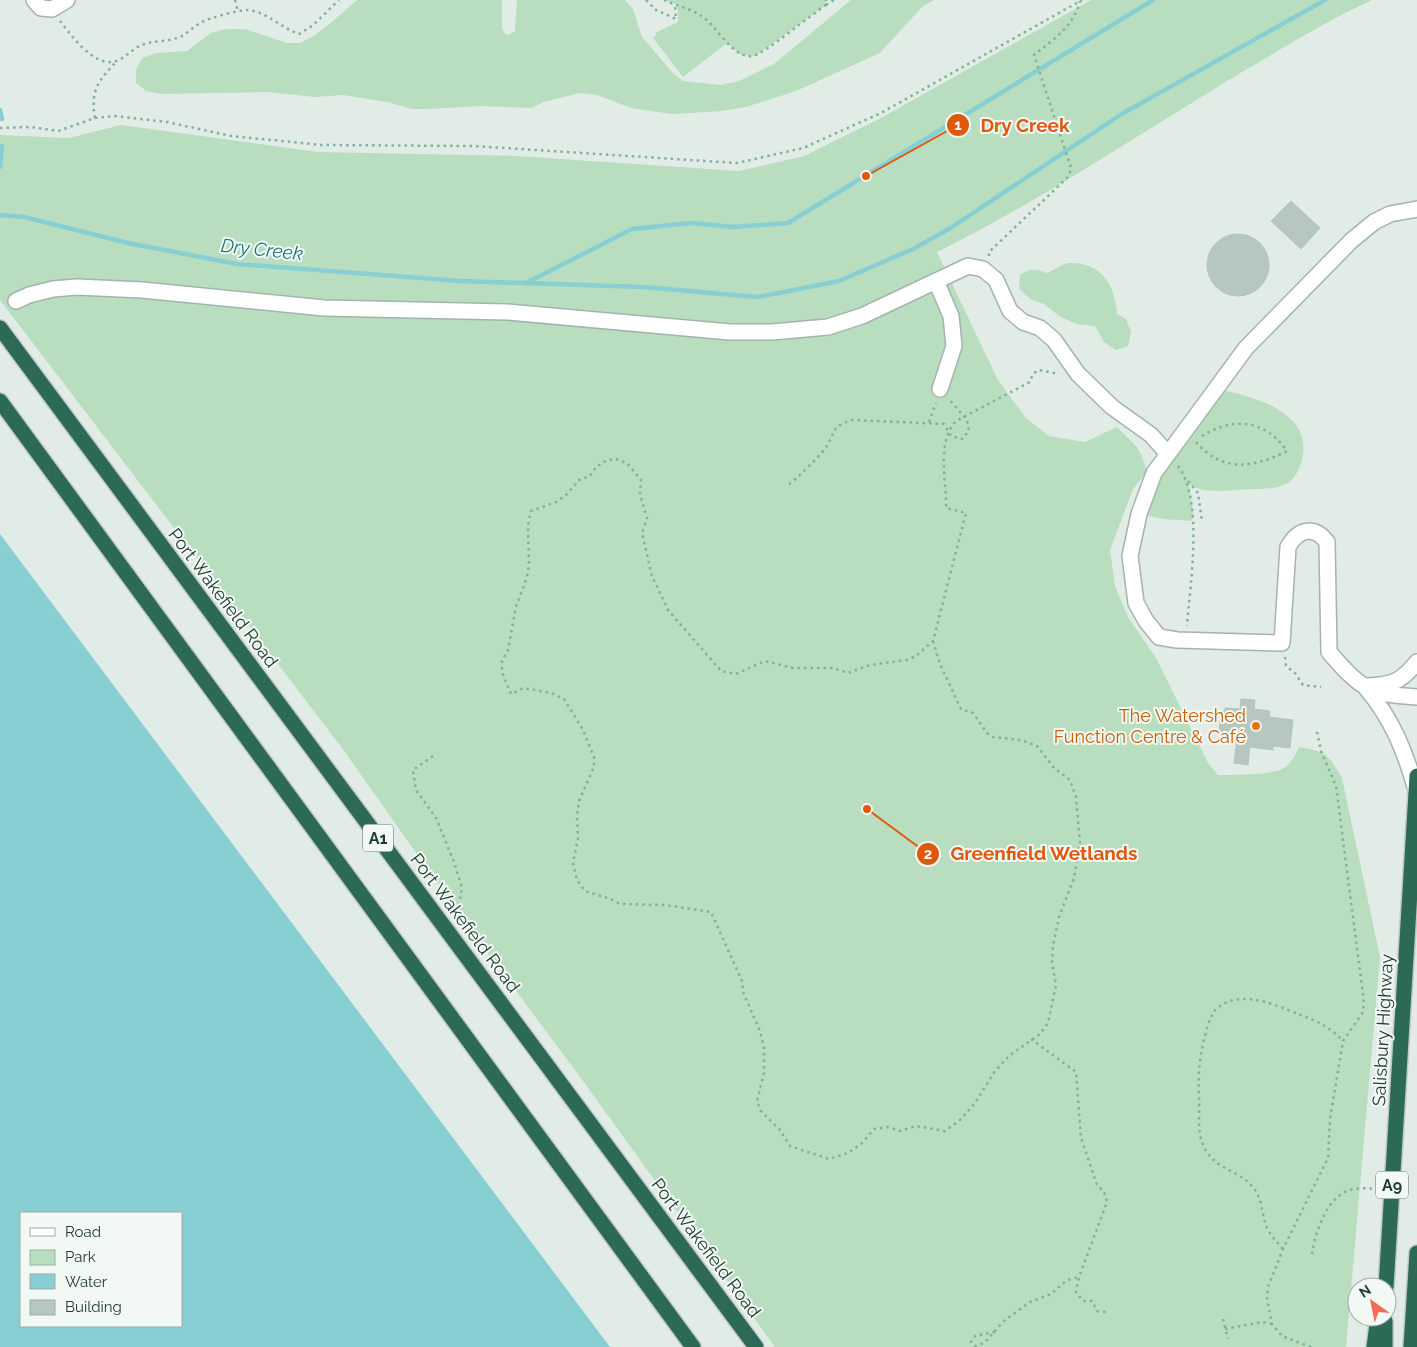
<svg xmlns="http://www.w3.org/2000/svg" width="1417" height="1347" font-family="Raleway,sans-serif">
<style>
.green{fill:#b9debf}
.water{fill:#87cfd3;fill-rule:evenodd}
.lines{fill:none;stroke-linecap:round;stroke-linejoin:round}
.stream{stroke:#87cfd3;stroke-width:4.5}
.building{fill:#b6c7bf;stroke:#b3c6bc}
.minor-casing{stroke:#a4b4ad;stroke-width:18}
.highway-casing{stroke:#c1c9c6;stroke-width:18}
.path{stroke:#80b19d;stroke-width:2.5;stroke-dasharray:2.5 4;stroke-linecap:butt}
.minor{stroke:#fff;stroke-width:15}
.highway{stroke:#2c6a57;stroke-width:15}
.food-dot{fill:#e8710a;stroke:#f2f8f4;stroke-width:2}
.labels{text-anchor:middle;stroke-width:4;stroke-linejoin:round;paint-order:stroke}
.shield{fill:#f2f8f4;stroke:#60756d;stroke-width:1}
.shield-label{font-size:16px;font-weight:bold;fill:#213d33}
.street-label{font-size:18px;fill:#213d33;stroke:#f2f8f4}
.food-label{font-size:18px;fill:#c56008;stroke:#f2f8f4;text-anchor:end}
.water-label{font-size:19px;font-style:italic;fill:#19747b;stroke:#f2f8f4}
.leader{fill:none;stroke:#de580e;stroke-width:2}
.callout-dot{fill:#de580e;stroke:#f2f8f4;stroke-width:2}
.mark-label{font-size:15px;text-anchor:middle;font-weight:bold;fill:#fff}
.callout-label{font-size:19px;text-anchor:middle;font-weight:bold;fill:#de580e;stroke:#f2f8f4;stroke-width:4;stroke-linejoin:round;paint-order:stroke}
</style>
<rect width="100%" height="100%" fill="#e1ece6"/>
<path class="green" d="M357,0H502V28L505,34L509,35L515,31L517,0H625L633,9L642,37L673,73L683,81L721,85L739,81L774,64L851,0H934L922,7L880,53L796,91L746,107L722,111L672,114L650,111L631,108L597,95L579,93L544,102L531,108L482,106L428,109H412L387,102L343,95L315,97L267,92L162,94L146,91L136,83V69L142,58L156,53L187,51L211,33L226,29H245L287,43H300L312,37L332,22Z
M664,0H826V5L755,56L741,55L727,43L683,77L653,38L657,35L655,33L678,22V5Z
M1091,0H1372C1335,17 1301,37 1266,58C1156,122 1051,196 937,252L998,380L1026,418L1049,436L1085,442L1117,427L1136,446L1142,456L1147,472L1133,489L1110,550L1115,586L1128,617L1156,658L1208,763L1218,775C1231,775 1271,775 1282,769C1290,766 1296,754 1299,747C1327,752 1328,754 1342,778L1380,957L1346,1347H775L583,1081L472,932L342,748L0,300V135L69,138L121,125L318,152L517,156L739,171L804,156L881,118Z
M1067,263C1101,261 1115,284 1117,314L1126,319L1131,332L1128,346L1116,350L1104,342L1095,326L1076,324L1059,316L1044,304L1030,299L1019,288L1020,275C1031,268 1036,269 1047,273Z
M1216,389C1251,395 1314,412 1302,459C1300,468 1295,480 1286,484C1272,491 1252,488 1237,490C1222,491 1201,493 1189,484L1193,512L1192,521L1163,519L1139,514L1154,473Z"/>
<path class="water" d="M0,534L610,1347H0ZM21,1213H181V1326H21Z"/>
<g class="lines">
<path class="stream" d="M0,110L2,119
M0,167L2,146
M0,215L24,217L128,243L237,264L460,281L642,287L758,297L839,281L913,249L949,229L1120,115L1325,0
M526,283L632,229L691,223L733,227L788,223L1153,0"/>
</g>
<path class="building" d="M1291,201L1320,228L1301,249L1271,221Z
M1207 265a31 31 0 1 1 62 0a31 31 0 1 1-62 0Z
M1241,699L1255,700L1254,709L1270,711L1269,717L1293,720L1290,748L1273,746V750L1250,747L1248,765L1234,763L1237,738L1225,737V733H1219L1221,711H1225V708L1240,709Z"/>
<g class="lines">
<g class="minor-casing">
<path id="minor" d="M34,0L41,8L52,9L67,0
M1417,209L1390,214L1374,222L1351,241L1246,348L1154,473L1139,514L1130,556L1136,603L1146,621L1159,637L1177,640L1282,643L1288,547C1298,529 1314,525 1327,542L1329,652C1361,689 1368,694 1417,697
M936,281L951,316L954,346L940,389
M16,301L29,295L53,289L77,287L142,290L324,308L507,312L730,332H772L828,327L862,316L968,266L983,269L996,280L1010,311L1023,322L1040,328L1054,340L1078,374L1112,407L1151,435L1168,454
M1367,686C1392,685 1401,682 1417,662
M1366,688C1392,719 1405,751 1416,790"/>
</g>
<g class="highway-casing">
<path id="highway" d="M0,328L756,1347
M0,401L693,1347
M1386,1287L1417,776
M1374,1347L1378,1317
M1385,1347V1321
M1411,1347L1417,1253"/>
</g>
<path class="path" d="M235,0L238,12
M646,0L656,10L676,19L675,5
M664,0C676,6 689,8 700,15C716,24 733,60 753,56C764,54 812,14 826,5V0
M826,5L834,0
M60,21C72,36 94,68 116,61C126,58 133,48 142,45C154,40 168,42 180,37C188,33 194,26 202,22C210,18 238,10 247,10C266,11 281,28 299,34L312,26L339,0
M95,118C90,90 99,80 117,61
M0,128L31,127L58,131L95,118L114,116L167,122L231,136L322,145L474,146L737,163L803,148L881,113L1082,0
M989,256V252L1069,176L1071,168L1034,55C1053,40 1074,26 1080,1
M929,422L936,403
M1196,442C1223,473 1253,468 1287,451C1264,418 1232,417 1200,437
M1178,466C1204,500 1190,584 1187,626
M1188,481L1198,493L1202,521
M789,484C795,481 820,455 825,449C836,432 830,427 852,420L944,424L951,436L962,439L969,431L967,420L949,399
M933,641L940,664L961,709L973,713L987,733L993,737L1021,740L1037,746L1054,768L1070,780L1076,797L1080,842L1074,878L1059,917L1053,946L1052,963L1056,985L1048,1023L1040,1034L1010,1055L995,1071L975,1103L960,1120L945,1131L916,1126L900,1131L888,1127L874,1129L861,1144L848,1153L829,1159L790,1146L780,1130L761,1111L757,1101L764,1073V1048L760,1031L743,992L742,981L711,912L665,905L620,904L611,899L585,891L577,880L573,863L578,838L577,817L579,801L594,767V757L583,730L564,699L551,693L524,688L511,694L502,672V661L508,650L516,607L527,577L529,565L528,525L531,511L556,502L567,494L579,480L590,476L596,467L607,460L616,459L627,463L641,480L640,494L647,518L642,533L652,576L668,610L721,671L736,674L765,661L793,668H833L848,673L870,665L907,660L916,656L933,641L966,513L946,508C947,482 936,442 956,421L1030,382L1033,374L1039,370L1059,374
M1285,657L1286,666L1295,673L1303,685L1321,687
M433,756L413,770L416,790L436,818L454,862L462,888L459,904
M1031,1039L1076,1072L1081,1138L1097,1185L1104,1192L1107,1202L1079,1277L1076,1292L1083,1301H1092L1097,1311L1106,1312
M1283,1249C1277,1242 1271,1236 1267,1228C1261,1214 1263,1198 1252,1186C1236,1168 1212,1170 1202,1142C1197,1128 1200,1110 1199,1096C1198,1075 1199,1061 1204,1040C1206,1031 1210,1015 1216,1009C1237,991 1266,1001 1288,1010C1310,1019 1325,1022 1343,1041
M1312,1254C1315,1235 1323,1208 1340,1195C1350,1187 1365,1188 1378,1189
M1223,1319L1228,1339
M1225,1329L1262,1322L1272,1324
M995,1332L975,1336L971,1342L975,1346L984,1343L1004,1321L1030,1302L1051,1294L1067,1280L1079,1277
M1311,1347L1282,1336L1272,1324L1267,1299L1268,1287L1283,1249L1328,1158L1330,1119L1343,1041L1363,1012L1364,1002L1336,786L1321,751L1317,732"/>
<use href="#minor" class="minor"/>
<use href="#highway" class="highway"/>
</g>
<circle class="food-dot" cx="1256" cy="726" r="5"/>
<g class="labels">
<g class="shield">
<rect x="363" y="824.5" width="30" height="27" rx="4"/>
<rect x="1376" y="1171.5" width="32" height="27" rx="4"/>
</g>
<g class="shield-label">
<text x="378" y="844">A1</text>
<text x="1392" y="1191">A9</text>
</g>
<g class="street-label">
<text transform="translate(223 598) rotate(53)" y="6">Port Wakefield Road</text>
<text transform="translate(465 923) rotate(53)" y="6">Port Wakefield Road</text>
<text transform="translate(1383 1030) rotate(-87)" y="6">Salisbury Highway</text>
<text transform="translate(706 1248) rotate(53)" y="6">Port Wakefield Road</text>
</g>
<g class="food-label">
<text x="1246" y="722">The Watershed<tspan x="1246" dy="21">Function Centre &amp; Café</tspan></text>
</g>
<g class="water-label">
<text transform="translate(262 249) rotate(6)" y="7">Dry Creek</text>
</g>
</g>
<path class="leader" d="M866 176L958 125M867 809L928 854"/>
<g class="callout-dot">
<circle cx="866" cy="176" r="5"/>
<circle cx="867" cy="809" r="5"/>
<circle cx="958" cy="125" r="12"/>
<circle cx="928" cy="854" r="12"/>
</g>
<g class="mark-label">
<text x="958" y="130">1</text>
<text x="928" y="859">2</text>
</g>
<g class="callout-label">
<text x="1025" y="132">Dry Creek</text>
<text x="1044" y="860">Greenfield Wetlands</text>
</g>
<rect x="20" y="1212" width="162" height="115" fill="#f2f8f4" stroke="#9eada7"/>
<rect x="30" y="1228" width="25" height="8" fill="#ffffff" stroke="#9eada7"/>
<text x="65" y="1237" font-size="15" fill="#213d33">Road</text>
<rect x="30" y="1250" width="25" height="15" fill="#b9debf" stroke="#9eada7"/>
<text x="65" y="1262" font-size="15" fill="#213d33">Park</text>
<rect x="30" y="1274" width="25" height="15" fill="#87cfd3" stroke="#9eada7"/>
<text x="65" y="1287" font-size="15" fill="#213d33">Water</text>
<rect x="30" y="1300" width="25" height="15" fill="#b6c7bf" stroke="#9eada7"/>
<text x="65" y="1312" font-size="15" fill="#213d33">Building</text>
<g transform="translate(1372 1302) rotate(327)"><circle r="24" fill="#f2f8f4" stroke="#9eada7"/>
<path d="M0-4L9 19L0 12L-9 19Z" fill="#f66d55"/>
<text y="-8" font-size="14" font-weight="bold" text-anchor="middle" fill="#213d33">N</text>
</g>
</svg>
